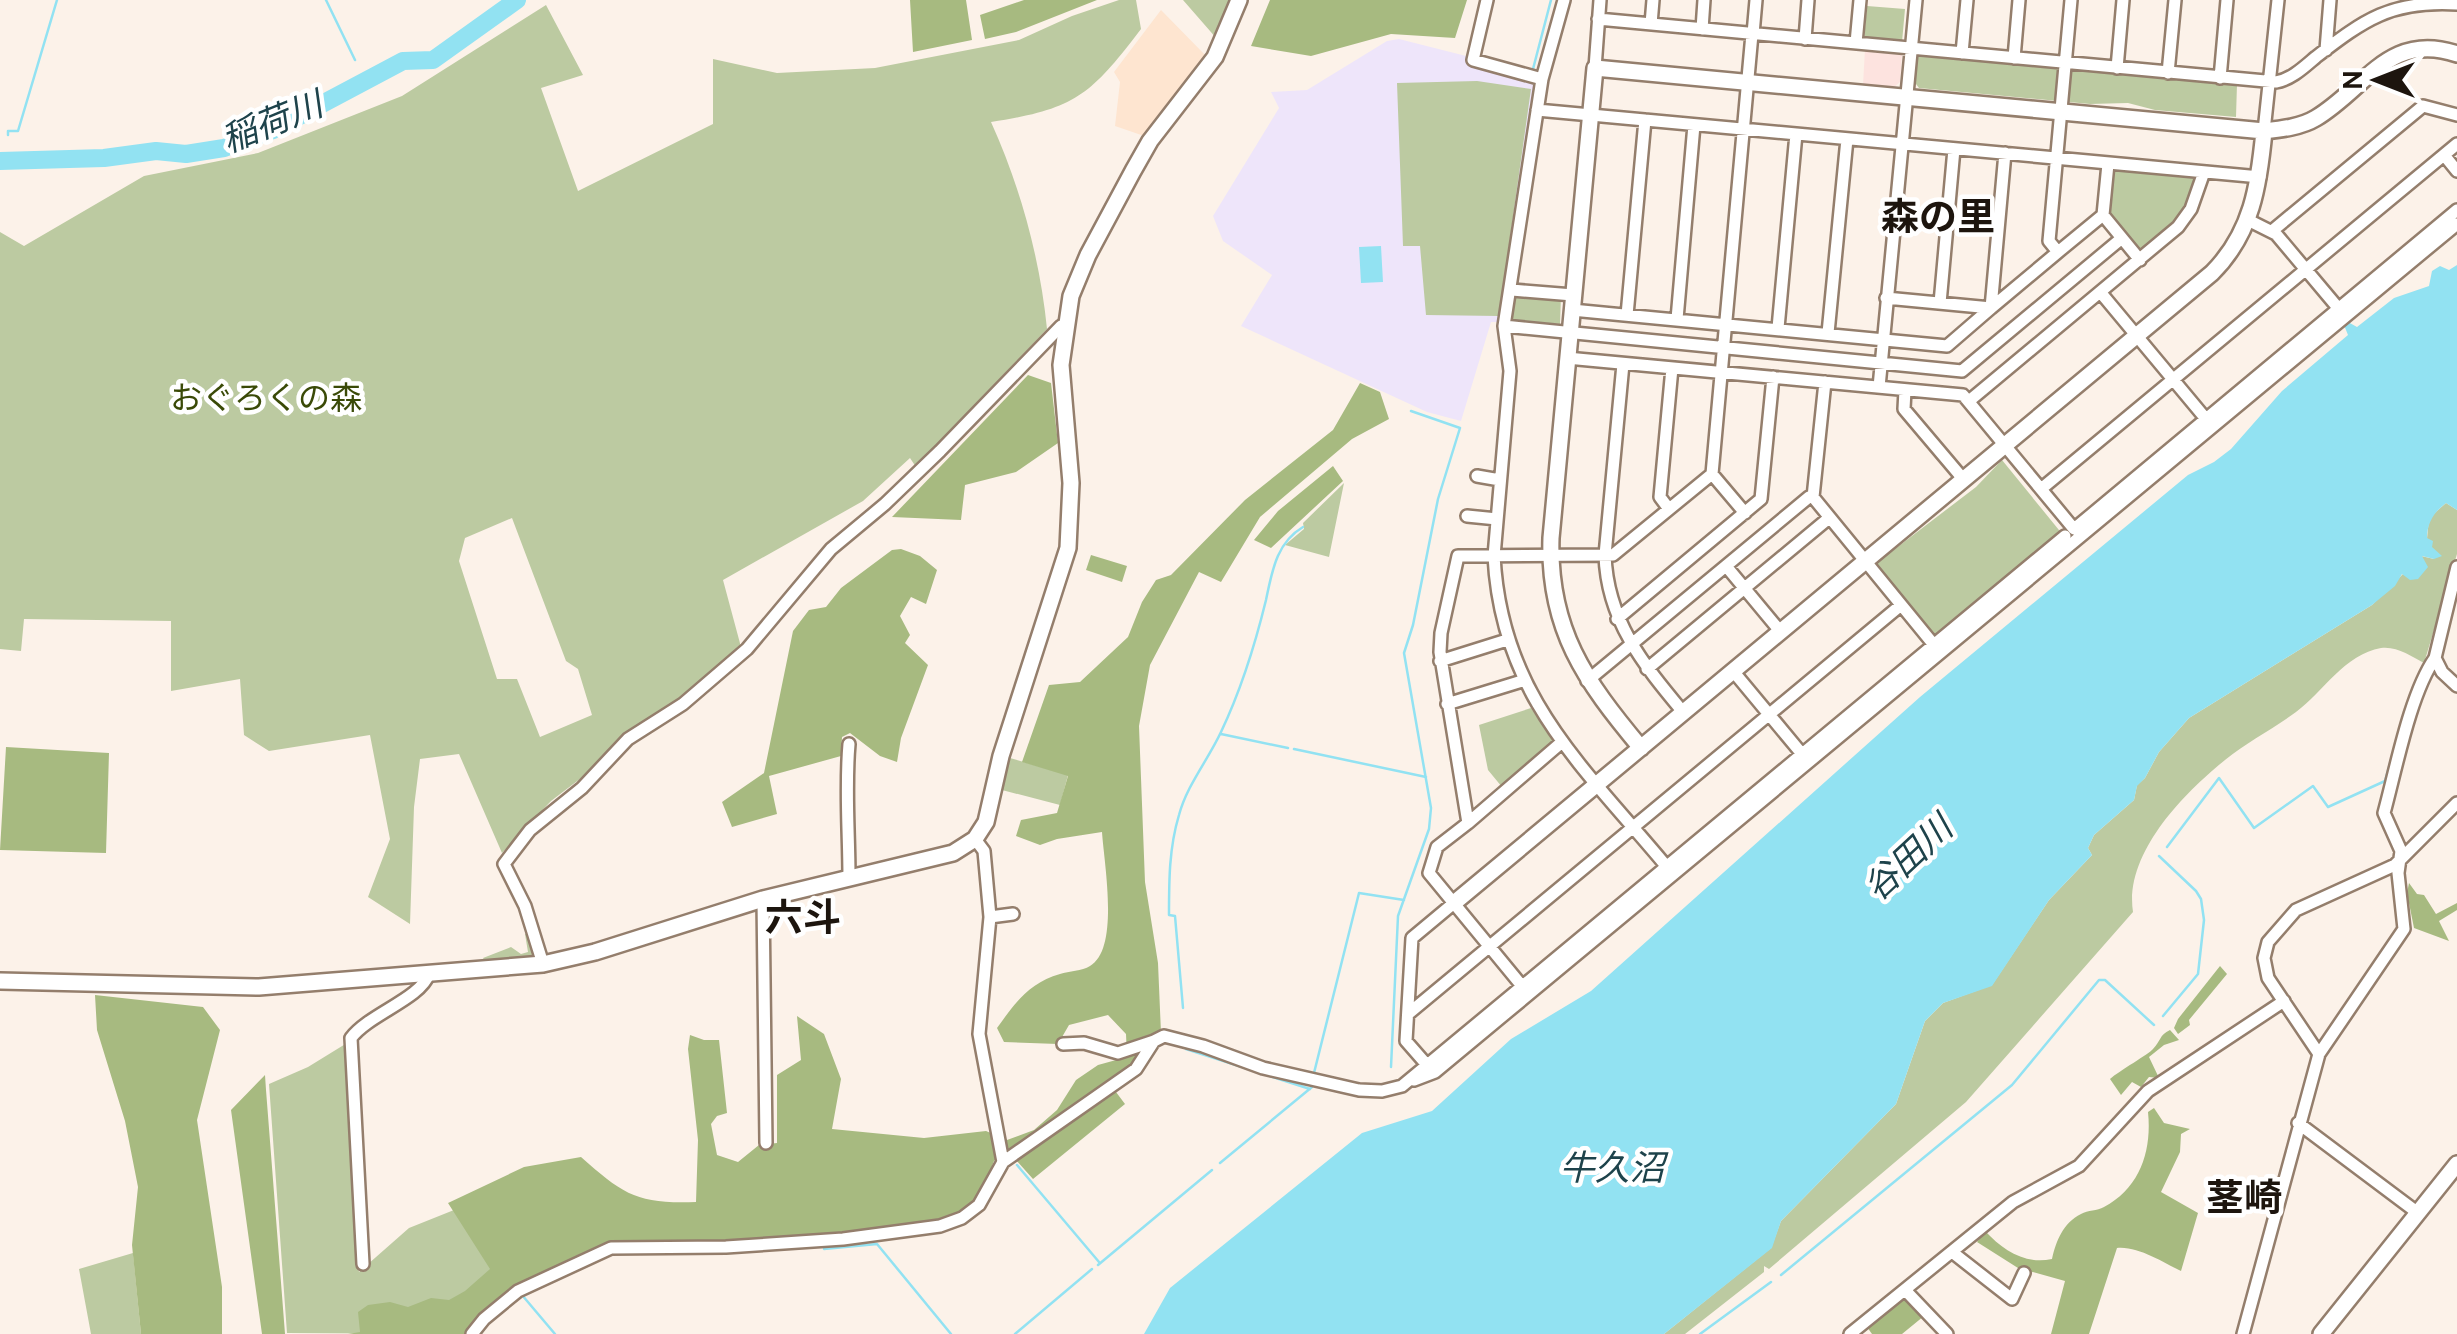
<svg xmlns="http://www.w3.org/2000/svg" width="2457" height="1334" font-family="Cabin,'Noto Sans JP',sans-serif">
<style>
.commercial{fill:#fde3df}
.built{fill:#fee5d0}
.education{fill:#eee5fa}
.green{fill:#bccaa1;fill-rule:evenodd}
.forest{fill:#a7ba80}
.water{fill:#92e2f2}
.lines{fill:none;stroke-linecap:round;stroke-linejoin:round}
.stream{stroke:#92e2f2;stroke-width:2.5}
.river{stroke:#92e2f2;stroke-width:18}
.street-casing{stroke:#947e6c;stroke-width:16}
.secondary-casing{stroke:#947e6c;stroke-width:20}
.street{stroke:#fff;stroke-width:11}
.secondary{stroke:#fff;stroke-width:15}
.labels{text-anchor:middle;stroke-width:9;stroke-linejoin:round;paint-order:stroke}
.park-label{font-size:32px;fill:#3a4a07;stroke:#fff}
.water-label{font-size:35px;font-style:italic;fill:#1e434b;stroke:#fff}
.quarter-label{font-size:38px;font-weight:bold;fill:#1d150e;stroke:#fff}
</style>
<rect width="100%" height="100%" fill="#fcf2e9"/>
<path class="commercial" d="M1865,49L1902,53L1900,82L1894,87L1863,85Z"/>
<path class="built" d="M1161,10L1207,57L1147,137L1115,126L1120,82L1114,72Z"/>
<path class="education" d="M1399,39L1466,56V61L1537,82L1502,322H1491L1461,421L1427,412L1241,326L1272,275L1223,241L1213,216L1279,108L1271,92L1307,90L1387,41Z"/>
<path class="green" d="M1119,0H1136L1141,29C1090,96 1075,109 991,122C1020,186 1040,258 1047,329L916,467L910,458L863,501L723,580L741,647L669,711L551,801L502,853L459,754L420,759L414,807L410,924L368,897L390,839L370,735L269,751L244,735L240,679L171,691V621L24,619L21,651L0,649V232L24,246L144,176L258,153L402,96L546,5L583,75L541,88L578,191L713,124V59L777,73L875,68L1019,40L1072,16ZM512,518L566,661L578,669L592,715L540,737L517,679H497L459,561L465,538Z
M1183,0H1234L1217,39Z
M1867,6L1905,9L1902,42L1864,39Z
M1920,55L2237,84L2236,117L2155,110L2128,103L2090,104L1919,88L1913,80L1915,59Z
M1477,81L1531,89L1499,316L1426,315L1420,246H1403L1397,83Z
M2115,169L2194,176L2198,179L2177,221L2140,254L2108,216Z
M1516,292L1561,296L1560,324L1511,320Z
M2002,460L2063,535L1936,639L1874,565L1976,487Z
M1344,483L1329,557L1285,545L1304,529L1303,523Z
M2446,503L2457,510V554L2424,663C2411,656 2397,646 2381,648C2345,654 2323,692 2296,712C2273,729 2247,742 2225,760C2183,794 2124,854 2133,912L1966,1102L1769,1269L1764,1266V1272L1685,1334H1664L1771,1248L1781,1221L1896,1104L1925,1021L1943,1003L1992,985L2049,900L2092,855L2088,848L2094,835L2134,800L2137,785L2145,778L2159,752L2189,718L2372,605L2421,556L2434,559L2427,539L2429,518Z
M1531,708L1554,743L1502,787L1488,770L1479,725Z
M1010,758L1068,775L1060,805L1002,790Z
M529,933L534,958L486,963L483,958L511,947L521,954L528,952L525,934Z
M347,1043L356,1256L359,1272L409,1228L464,1206L498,1259L468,1334L287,1333L269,1084L308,1067Z
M133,1253L141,1334H91L79,1269Z"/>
<path class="forest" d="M910,0H966L972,40L913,52Z
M1024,0H1097L1016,32L985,39L980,15Z
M1270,0H1467L1455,38L1391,34L1311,56L1251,46Z
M1028,375L1051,383L1058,443L1016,472L965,485L961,520L892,517Z
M1360,383L1380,392L1389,419L1352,439L1260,517L1221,582L1199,572L1150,665L1139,726L1145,882L1158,963L1161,1033L1133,1066L994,1161L980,1198L966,1211L934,1223L873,1231L723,1243L615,1244L594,1249L517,1286L468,1334H348L360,1332L358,1312L368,1305L390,1302L408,1307L431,1298L449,1300L465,1291L490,1269L448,1203L524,1167L581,1157C624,1195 637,1204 696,1202L698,1140L688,1049L690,1035L704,1040H719L727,1113L717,1116L711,1124L717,1155L738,1162L759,1145L777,1143V1075L801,1060L797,1016L824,1034L841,1079L832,1129L924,1138L986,1131L1007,1140L1034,1130L1057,1110L1076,1080L1098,1065L1127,1057L1126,1034L1108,1015L1069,1025L1058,1044L1004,1042L997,1028C1015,1003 1029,983 1060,974C1069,971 1082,971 1090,966C1120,949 1104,863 1102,832L1057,839L1040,845L1016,836L1021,820L1057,813L1068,776L1022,762L1049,685L1080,682L1128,637L1142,602L1156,580L1171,575L1245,500L1333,430Z
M1333,466L1343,481L1271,548L1254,540L1278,511Z
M901,549L920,556L937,570L926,604L911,597L900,616L910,635L905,643L928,665L901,738L897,762L880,756L850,733L842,737L841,756L769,776L777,814L732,827L722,802L764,773L793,631L809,610L826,607L841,588L892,550Z
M1091,555L1127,566L1122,582L1086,570Z
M6,747L109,753L106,853L0,850Z
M2409,883L2417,894L2424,895L2436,914L2457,903V910L2439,921L2449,941L2414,928L2407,893Z
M2220,966L2227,974L2189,1020L2190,1025L2178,1034L2174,1028L2178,1019Z
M95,995L203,1007L220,1030L197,1120L222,1287V1334H141L132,1245L138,1187L125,1121L97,1030Z
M2170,1030L2179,1040L2164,1045L2149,1057L2159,1078L2149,1077L2141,1087L2132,1082L2121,1095L2110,1079C2119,1071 2149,1054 2153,1049C2161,1041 2159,1035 2170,1030Z
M265,1075L266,1090L285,1334H262L231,1110Z
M1116,1092L1125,1104L1033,1179L1016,1160Z
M2154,1108L2164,1123L2190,1129L2181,1134L2180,1152L2161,1192L2198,1213L2181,1271C2162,1262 2138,1246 2117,1248L2089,1334H2051L2065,1281L2018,1268L1977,1242L1985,1231C2003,1250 2025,1265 2052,1259C2056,1241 2063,1223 2081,1214C2088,1210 2097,1211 2104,1207C2140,1188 2152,1151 2148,1112Z
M1906,1294L1924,1316L1902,1334H1872L1867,1327Z"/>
<path class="water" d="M1381,246L1383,282L1361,283L1359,247Z
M2457,265V510L2446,503C2434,512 2427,523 2427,538L2433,541L2432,547L2442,556L2434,559L2422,556L2428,567L2418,579L2410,580L2402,574L2395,586L2372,605L2189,718L2159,752L2145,778L2137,786L2134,800L2094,835L2088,848L2092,855L2049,900L1992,986L1943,1003L1925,1021L1896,1104L1781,1221L1772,1248L1664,1334H1144L1170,1288L1362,1133L1432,1111L1511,1039L1591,991L1920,697L2188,475L2214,462L2231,449L2282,391L2348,335L2344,325L2348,322L2357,327L2394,298L2429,286L2432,271L2440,266L2449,270Z"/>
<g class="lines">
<path class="stream" d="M326,0L355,60
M1533,69L1551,0
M8,135V131H18L57,0
M1221,734L1288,748
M1294,749L1426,777
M2167,847L2219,778L2254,828L2313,786L2328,807L2385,781L2393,753
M2159,856L2196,891L2201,899L2204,920L2198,974L2163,1016
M1183,1008L1175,916L1169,915C1169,881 1169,848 1179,815C1187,785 1208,760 1221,732C1241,690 1255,645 1266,600C1272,572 1276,543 1303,527
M1186,1049L1310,1089
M1391,1067L1398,916L1429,829L1431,808L1404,653L1413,625L1438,499L1460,428L1411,411
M1314,1073L1359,893L1404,900
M1220,1163L1312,1087
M1017,1165L1099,1262
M824,1249L877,1244L951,1334
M1098,1265L1212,1170
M1781,1275L2012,1085L2099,980H2105L2154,1025
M522,1295L555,1334
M1015,1334L1092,1269
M1700,1334L1771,1282"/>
<path class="river" d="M0,161L104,158L156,151L186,154L224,148L273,130L403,61L433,60L517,0"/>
<g class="street-casing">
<path id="street" d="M1487,0L1473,60L1542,79
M1564,0L1542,79L1504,326L1510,371L1494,556C1501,696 1583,766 1667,867
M1598,19L2276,82C2292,79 2304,67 2316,57C2364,20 2391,0 2457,4
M1651,24L1653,0
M1702,29L1704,0
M1753,34L1756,0
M1805,39L1808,0
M1856,43L1860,0
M2326,50L2330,0
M1962,53L1967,0
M2014,58L2019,0
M1595,68L1600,0
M2117,68L2123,0
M2168,73L2175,0
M2220,78L2227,0
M1537,110L2260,177
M2264,131L2278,0
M2444,155L2457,171
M2103,215L2140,260
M2248,220L2276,234L2339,309
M2272,231L2423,106L2457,115
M2058,252L2103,215L2108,164
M1512,290L1573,295
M2101,293L2206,419
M1886,298L1991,308L2058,252L2049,241L2071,0
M1940,303L1954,149
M1572,310L1947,346L1991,308L2005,153
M1627,315L1645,120
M1677,319L1694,125
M1504,326L1962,371L2122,238
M1778,328L1796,134
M1828,333L1847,139
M1567,358L1963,395L2074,529L2457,210
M1623,364L1605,555C1607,620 1643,664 1683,712
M1825,382L1813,497L1934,645
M1879,387L1916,0
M1905,390L1904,409L1964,480
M1969,401L2178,227L2191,209L2204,172
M1712,474L1745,513
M1477,476L1500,480
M2041,489L2457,144
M1669,509L1660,497L1672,368
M1467,516L1497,519
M1726,566L1780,631
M2457,567L2435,658L2442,672L2457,686
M1617,619L1761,499L1773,377
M1440,661L1507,640
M1647,669L1829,518
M1733,671L1802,754
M1587,681L1809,497H1813
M1447,704L1522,681
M1468,823L1562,742
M975,839L984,851L990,917L979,1034L1003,1162
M849,878C849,832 845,789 849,744
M763,899L766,1143
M990,917L1013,914
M543,964L525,906L504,864L530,830L582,788L628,739L683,704L747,649L831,549L885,504L940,451L1061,326
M1522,986L1429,873L1437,847L1468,823L1440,652L1441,633L1458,556L1613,555L1712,474L1752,34
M1408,1014L1901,605
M1063,1044L1084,1043L1118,1053L1154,1041
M2319,1054L2268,978L2264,958L2268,942L2296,910L2395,865L2457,803
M1427,1065L1406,1041L1412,938L1454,903
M1414,1080L1435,1072L2457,224
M2298,1123L2418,1213
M1952,1252L2012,1299L2024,1273
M363,1264L351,1038C369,1014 420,999 429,974
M1906,1291L1947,1334
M472,1334L484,1319L518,1291L611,1248L726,1247L843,1239L940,1226L962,1218L979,1205L1003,1162L1136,1069L1154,1041L1164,1036L1203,1046L1263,1068L1359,1090L1382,1091L1402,1086L2065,536
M1850,1334L2013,1202L2079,1166L2148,1091L2284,1001
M2243,1334L2319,1054L2404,929L2398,873L2401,851L2384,813C2396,769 2410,694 2435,658"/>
</g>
<g class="secondary-casing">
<path id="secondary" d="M1641,748C1585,681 1548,629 1551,538L1595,68L2264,131C2282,129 2301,127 2316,118C2366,88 2389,31 2457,54
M1454,903L2212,273C2252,233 2259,185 2264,131
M0,981L259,987L543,964L595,952L763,899L953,853L975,839L986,822L1001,756L1068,548L1071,483L1061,365L1071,296L1088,255L1133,171L1150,141L1215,57L1239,0
M2321,1334L2457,1164"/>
</g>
<use href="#street" class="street"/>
<use href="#secondary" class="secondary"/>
</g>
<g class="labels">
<g class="park-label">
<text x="266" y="409">おぐろくの森</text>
</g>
<g class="water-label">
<text transform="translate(272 122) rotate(-22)" y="12">稲荷川</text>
<text transform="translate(1908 858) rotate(-43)" y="12">谷田川</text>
<text x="1612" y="1180">牛久沼</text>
</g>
<g class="quarter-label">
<text x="1938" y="230">森の里</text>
<text x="803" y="931">六斗</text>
<text x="2244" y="1211">茎崎</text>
</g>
</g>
<g transform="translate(2377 80) rotate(270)" stroke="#ffffff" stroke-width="8" paint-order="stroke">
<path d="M0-8L18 38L0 25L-18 38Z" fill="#1d150e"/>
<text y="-15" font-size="28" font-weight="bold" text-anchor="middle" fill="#1d150e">N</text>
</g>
</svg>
